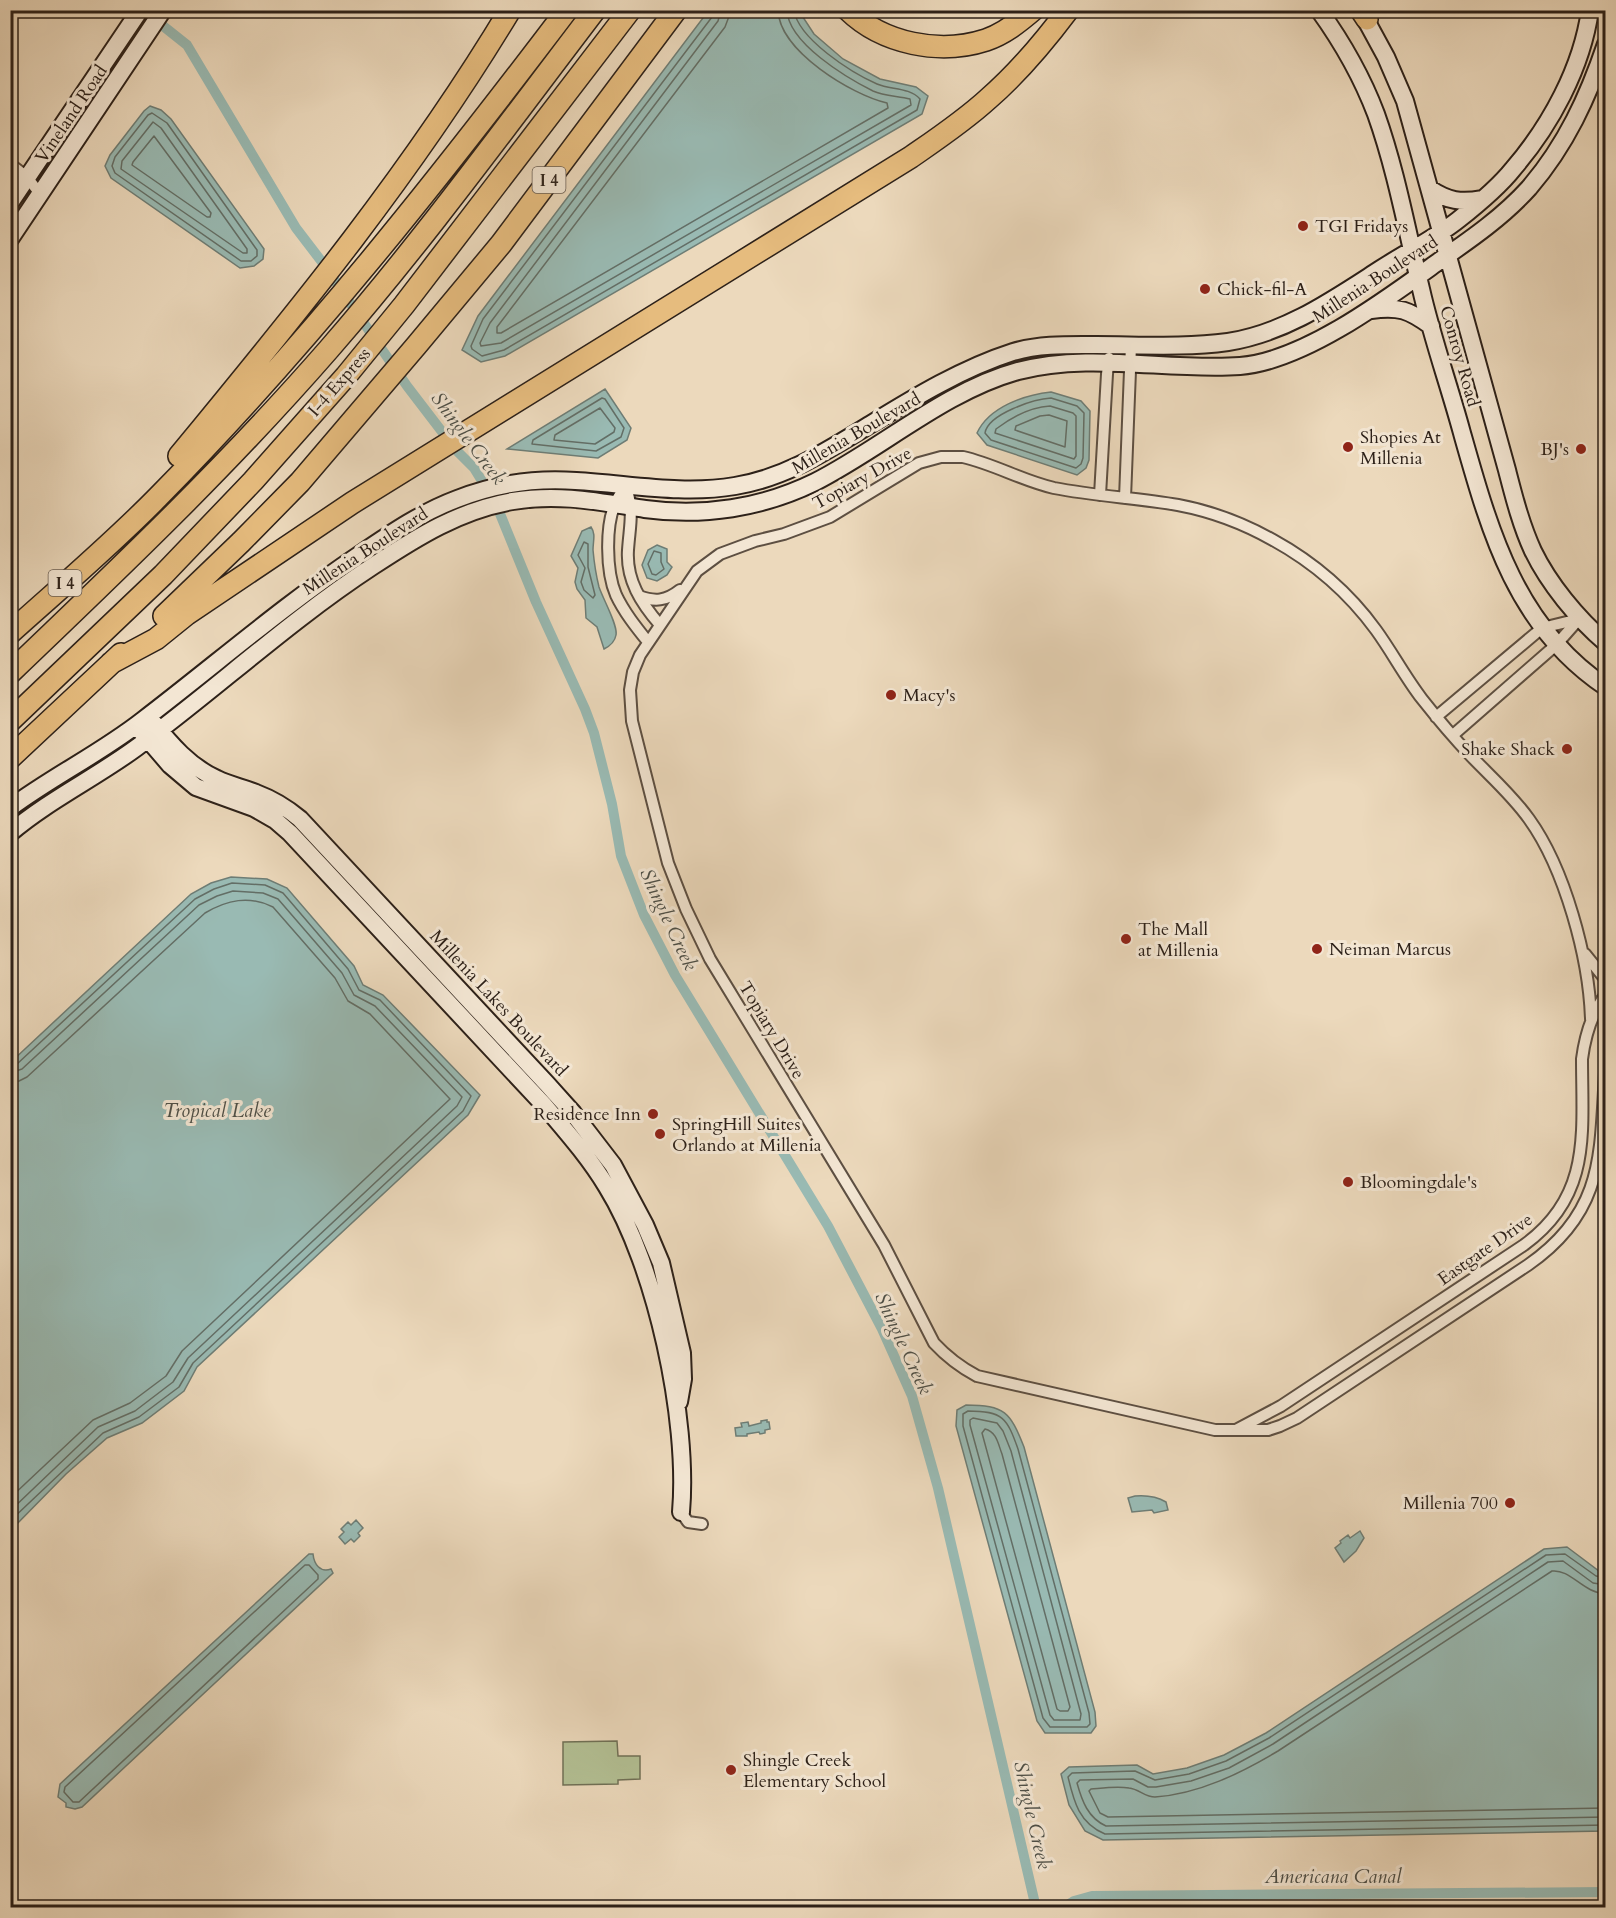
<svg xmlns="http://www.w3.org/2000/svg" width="1616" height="1918" font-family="Cardo,serif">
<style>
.green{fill:#b3c094;stroke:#707056;stroke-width:1.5}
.water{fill:#99bab3;stroke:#6e7d75;stroke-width:1.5}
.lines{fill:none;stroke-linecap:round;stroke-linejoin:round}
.shore{stroke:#636e66;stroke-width:1.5}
.canal{stroke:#99bab3;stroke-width:10}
.street-casing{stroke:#5d4f42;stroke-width:14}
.secondary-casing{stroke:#2d2119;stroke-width:20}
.highway-casing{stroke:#2d2119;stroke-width:24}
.street{stroke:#f3e6d3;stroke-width:10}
.secondary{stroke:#f3e6d3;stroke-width:16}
.highway{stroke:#e6bc7e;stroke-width:21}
.poi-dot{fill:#8f2418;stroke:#f3e6d3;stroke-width:2}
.labels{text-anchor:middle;stroke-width:6;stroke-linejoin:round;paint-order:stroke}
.shield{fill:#f3e6d3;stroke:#685c51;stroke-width:1.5}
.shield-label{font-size:16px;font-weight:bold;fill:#2d2119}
.street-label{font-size:18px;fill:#2d2119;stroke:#f3e6d3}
.poi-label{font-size:18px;fill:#2d2119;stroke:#f3e6d3;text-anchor:start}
.water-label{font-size:20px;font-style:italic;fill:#4d4f47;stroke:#f3e6d3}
</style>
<rect width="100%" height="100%" fill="#ecd9bc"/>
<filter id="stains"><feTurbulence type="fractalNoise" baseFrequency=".00333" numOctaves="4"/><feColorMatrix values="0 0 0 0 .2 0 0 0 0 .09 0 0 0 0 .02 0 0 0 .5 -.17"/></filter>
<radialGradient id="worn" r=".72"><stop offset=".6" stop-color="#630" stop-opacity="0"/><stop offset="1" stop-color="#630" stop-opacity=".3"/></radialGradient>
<path class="green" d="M617,1741L618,1756H640V1779L618,1780V1784L563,1785V1742Z"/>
<path class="water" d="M709,10L799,11L814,34L843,59L880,79L916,87L928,96L922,114L505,356L481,362L462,350L478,316Z
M150,106L161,110L171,119L264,249L263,259L254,266L240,268L111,178L105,166L110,155L144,111Z
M605,389L631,428L627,440L598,458L507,449Z
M1051,392L1081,401L1090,411L1089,460L1086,468L1077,475L987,445L977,433C989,407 1024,395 1051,392Z
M591,527C596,534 593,541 593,550C594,561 596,575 599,587C603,599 618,625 616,635C615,641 610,646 604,649L597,627L586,618L585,600L577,589L575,582L578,568L571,556L582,531Z
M657,545L667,549V562L672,567L667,575L657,581L647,578L642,565L648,550Z
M231,877L267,879L287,888L354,966L363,985L383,995L480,1095L468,1115L197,1367L184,1391L142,1423L107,1438L66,1474L11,1530V1062L191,894L211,883Z
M966,1405C1005,1405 1010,1412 1024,1447L1095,1712L1096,1726L1091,1733H1045L1037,1721L956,1426L957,1410Z
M767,1420V1422H769L770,1429L765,1430V1433L760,1434L759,1432L747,1434V1436H736L735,1428L742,1427L741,1423L748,1422L749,1426L761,1423V1421Z
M1135,1496C1147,1495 1156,1496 1166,1502L1168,1510L1154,1513L1152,1510L1132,1512L1128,1498Z
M356,1520L363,1528L358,1533L360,1536L354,1542L351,1539L345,1544L339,1537L344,1532L341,1529L348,1522L351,1525Z
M1360,1531L1364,1538L1356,1551L1344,1562L1335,1548L1341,1543L1340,1541L1348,1535L1350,1538Z
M1567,1547L1599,1571L1605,1572V1831L1103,1840L1085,1831L1069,1805L1061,1774L1069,1767L1137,1765L1153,1774L1187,1768L1224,1755L1266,1733L1544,1549Z
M309,1554H313C314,1564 320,1573 331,1569L333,1573L82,1807L75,1809L66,1807V1803L58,1797L60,1784Z"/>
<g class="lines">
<path class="shore" d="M713,10L712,17L483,319L471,346L472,349L482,356L504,350L917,110L920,99C909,87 891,90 877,84C852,73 798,39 794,10
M721,10L718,21L490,323L480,343L481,346L501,343L911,105L910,99C898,96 884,96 873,91C847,78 788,43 787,10
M730,10L728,19L725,27L497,327V333H501L888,108L887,103C852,95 779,51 778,10
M152,113L167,123L257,250V256L251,261H241L115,173L112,166L115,157L148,115Z
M153,122L161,128L247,249V253H243L121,169L122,161Z
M154,136L211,213L210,217H207L132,165L133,162Z
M602,398L605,399L624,428L621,437L596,451L532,444L533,440Z
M1051,398L1077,406L1084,413L1083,458L1081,464L1076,468L991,440L985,433C988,414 1034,399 1051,398Z
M1050,406L1073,413L1076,416V456L1074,459L995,433L996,429C1012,417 1030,407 1050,406Z
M600,408L615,428L614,432L595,444L554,440L555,435Z
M1049,415L1067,421L1065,447L1015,430L1016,426L1040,416Z
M584,542L588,544V567L595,595L593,598L584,590L581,582L585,568L578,555Z
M654,551L661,553V562L664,569L656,575L652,574L648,564Z
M10,1066L17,1064L195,899L214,889L232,883L265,885L283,893L348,969L359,990L380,1000L471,1096L463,1111L193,1363L179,1387L139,1417L103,1433L10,1521
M10,1073L22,1069L199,905L217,896L233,891L263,893L278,899L342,973L354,995L375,1006L462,1097L457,1106L188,1358L173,1382L135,1411L98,1427L10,1511
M10,1082L19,1081L27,1077L205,913C227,900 249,895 273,907L335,978L348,1001L370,1014L450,1099L182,1351L166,1376L130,1403L93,1420L10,1498
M968,1411C1003,1411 1007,1418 1018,1449L1089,1713L1090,1724L1087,1727H1050L1043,1718L963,1426V1414Z
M973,1418L997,1423L1003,1431L1011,1451L1081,1714L1080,1720H1054L1050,1715L970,1425V1420Z
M985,1429C997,1432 998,1444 1002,1454L1070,1707L1068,1711H1060L1057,1709L982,1433Z
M305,1565H309L318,1575V1579L79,1802H73L64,1792L65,1787Z
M1606,1578L1596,1576L1565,1554L1546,1555L1269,1738L1226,1761L1189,1774L1155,1780L1135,1771L1072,1773L1068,1777C1074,1802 1079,1823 1105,1834L1606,1825
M1606,1585L1593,1583L1563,1561L1548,1562L1273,1744L1229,1768L1191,1781L1156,1787H1148L1133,1779L1080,1780L1077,1783C1082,1801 1088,1818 1106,1826L1606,1817
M1606,1594C1583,1593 1571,1569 1552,1571L1278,1751C1241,1773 1199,1794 1155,1797C1145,1797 1139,1789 1129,1788C1117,1786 1103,1788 1091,1789L1089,1791L1100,1813L1108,1817L1606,1808"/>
<path class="canal" d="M143,10L187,45L296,228L322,262L407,386L456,450L474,468L496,504L536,602L585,709L594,733L612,804L621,856L644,915L675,975L828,1226L882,1329L912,1396L938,1488L1036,1908
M1063,1908L1074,1901L1092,1896L1606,1892"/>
<g class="street-casing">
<path id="street" d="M10,164L27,177L40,194
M626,486C623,491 618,496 616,502C605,524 606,572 616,595C624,612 636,627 648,642
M626,486C634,514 630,522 628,550C626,580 641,603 660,625
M1100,495L1107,374L1109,358
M1125,498L1131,345
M639,596C655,602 666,601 680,590
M1436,717L1542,628L1579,619
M1453,735L1556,645L1579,619
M1585,954L1606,980
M1591,1019C1589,958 1565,869 1529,819C1512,795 1490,776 1470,755C1453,737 1437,718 1422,699C1405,677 1392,652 1376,630C1349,593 1313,562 1273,540C1243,523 1210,511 1178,505C1137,498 1095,496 1054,488C1023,481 994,464 963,457H941L919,463L830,517L784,534L755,541L720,554L697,571L640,655L633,672L630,690L632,721L668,863L686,909L710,959L884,1245L934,1343C947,1357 960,1367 977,1376L1215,1430H1268L1280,1426L1297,1418L1528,1265C1609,1209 1599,1147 1606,1059
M1236,1430L1281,1406L1524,1245C1592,1196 1582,1133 1582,1059C1585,1036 1591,1014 1606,994
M681,1512L688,1522L702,1524"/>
</g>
<g class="secondary-casing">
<path id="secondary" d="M1319,10C1342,42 1362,77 1376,114C1396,170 1407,231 1421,289C1432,338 1449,385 1462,433C1490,532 1516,627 1606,687
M1361,11L1386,57L1405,101L1507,470C1514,497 1521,525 1533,551C1549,584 1577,618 1606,643
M1430,189C1448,201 1461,203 1482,199
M10,203L140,10
M10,239L163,10
M1371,310C1399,306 1409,310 1431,326
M152,721C170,744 190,767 217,779C229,785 244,788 256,793C272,799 287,808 300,819L547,1084L573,1113L613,1165L645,1225L661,1263L682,1353L683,1379L679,1402
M140,730L170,765L196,787L254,808L275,820L290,833L543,1104C565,1130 589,1157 607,1187C656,1266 689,1419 681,1512
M10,808C53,776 101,753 143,720C215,665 284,605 359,555C390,534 422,512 457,499C495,484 536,478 576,481C630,484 682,495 735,486C786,478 828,450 871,424C915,397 963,368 1013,352C1040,344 1068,345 1096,345C1140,345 1184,348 1228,342C1285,333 1331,301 1379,270C1405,253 1434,239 1458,220C1477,205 1498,188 1513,169C1550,126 1582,68 1590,10
M10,833C49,800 95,778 136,748C216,689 289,621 373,566C417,537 460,510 513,501C559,493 600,502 645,509C703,517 762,508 815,482C882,448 945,391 1018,371C1091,352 1166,371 1240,366C1303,361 1384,301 1435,264C1468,241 1502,218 1529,188C1566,145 1588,97 1606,44"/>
</g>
<g class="highway-casing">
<path id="highway" d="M848,10C883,44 940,55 986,40C1004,34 1019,22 1033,10
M1361,10L1367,19
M179,456C297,313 414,170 510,10
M164,616L241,542L300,482L416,346L501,244L676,10
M10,633C60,588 111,545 158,497C307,346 438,180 567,10
M111,663L156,639L187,614L352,503L911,157C937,139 964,121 988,99C1018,73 1044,42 1068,10
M10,673C120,568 229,464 329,349C423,241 508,124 595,10
M10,721L163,575L253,481L346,376L404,305L630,10
M10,758L121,654"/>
</g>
<use href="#street" class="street"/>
<use href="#secondary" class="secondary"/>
<use href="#highway" class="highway"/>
</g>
<g class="poi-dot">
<circle cx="1303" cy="226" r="6"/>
<circle cx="1205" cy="289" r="6"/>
<circle cx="1348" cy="447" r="6"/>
<circle cx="1581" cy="449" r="6"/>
<circle cx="891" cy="695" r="6"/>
<circle cx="1567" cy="749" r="6"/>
<circle cx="1126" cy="939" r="6"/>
<circle cx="1317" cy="949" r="6"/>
<circle cx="653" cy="1114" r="6"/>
<circle cx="660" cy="1134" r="6"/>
<circle cx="1348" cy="1182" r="6"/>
<circle cx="1510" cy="1503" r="6"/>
<circle cx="731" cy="1770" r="6"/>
</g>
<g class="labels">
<g class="shield">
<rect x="532.5" y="167" width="33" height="26" rx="4.5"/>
<rect x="48.5" y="570" width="33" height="26" rx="4.5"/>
</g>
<g class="shield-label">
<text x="549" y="186">I 4</text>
<text x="65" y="589">I 4</text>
</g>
<g class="street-label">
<text transform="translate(71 114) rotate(-56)" y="6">Vineland Road</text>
<text transform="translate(1375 279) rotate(-33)" y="6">Millenia Boulevard</text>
<text transform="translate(1460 356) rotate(74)" y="6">Conroy Road</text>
<text transform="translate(339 382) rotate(-49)" y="6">I-4 Express</text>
<text transform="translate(856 433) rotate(-30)" y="6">Millenia Boulevard</text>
<text transform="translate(862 478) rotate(-29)" y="6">Topiary Drive</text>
<text transform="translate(365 551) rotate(-33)" y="6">Millenia Boulevard</text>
<text transform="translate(499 1003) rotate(47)" y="6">Millenia Lakes Boulevard</text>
<text transform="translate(772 1030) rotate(59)" y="6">Topiary Drive</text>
<text transform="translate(1485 1249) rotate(-35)" y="6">Eastgate Drive</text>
</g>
<g class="poi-label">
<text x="1315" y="232">TGI Fridays</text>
<text x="1217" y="295">Chick-fil-A</text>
<text x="1360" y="443">Shopies At<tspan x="1360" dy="21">Millenia</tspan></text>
<text x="1569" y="455" text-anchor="end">BJ's</text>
<text x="903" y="701">Macy's</text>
<text x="1555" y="755" text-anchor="end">Shake Shack</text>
<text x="1138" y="935">The Mall<tspan x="1138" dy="21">at Millenia</tspan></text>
<text x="1329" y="955">Neiman Marcus</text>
<text x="641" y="1120" text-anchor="end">Residence Inn</text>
<text x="672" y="1130">SpringHill Suites<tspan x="672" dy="21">Orlando at Millenia</tspan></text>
<text x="1360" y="1188">Bloomingdale's</text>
<text x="1498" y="1509" text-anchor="end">Millenia 700</text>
<text x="743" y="1766">Shingle Creek<tspan x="743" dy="21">Elementary School</tspan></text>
</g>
<g class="water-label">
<text transform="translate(469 438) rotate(53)" y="7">Shingle Creek</text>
<text transform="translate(669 919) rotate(65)" y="7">Shingle Creek</text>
<text x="217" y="1117">Tropical Lake</text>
<text transform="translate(904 1343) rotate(65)" y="7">Shingle Creek</text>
<text transform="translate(1033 1815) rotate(77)" y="7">Shingle Creek</text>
<text x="1333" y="1883">Americana Canal</text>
</g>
</g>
<rect width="1616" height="1918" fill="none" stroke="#ecd9bc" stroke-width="36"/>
<rect x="12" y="12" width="1592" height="1894" fill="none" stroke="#2d2119" stroke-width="3"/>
<rect x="18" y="18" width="1580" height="1882" fill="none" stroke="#2d2119" stroke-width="1.5"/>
<rect width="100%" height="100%" filter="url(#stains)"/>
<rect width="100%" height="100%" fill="url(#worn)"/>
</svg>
